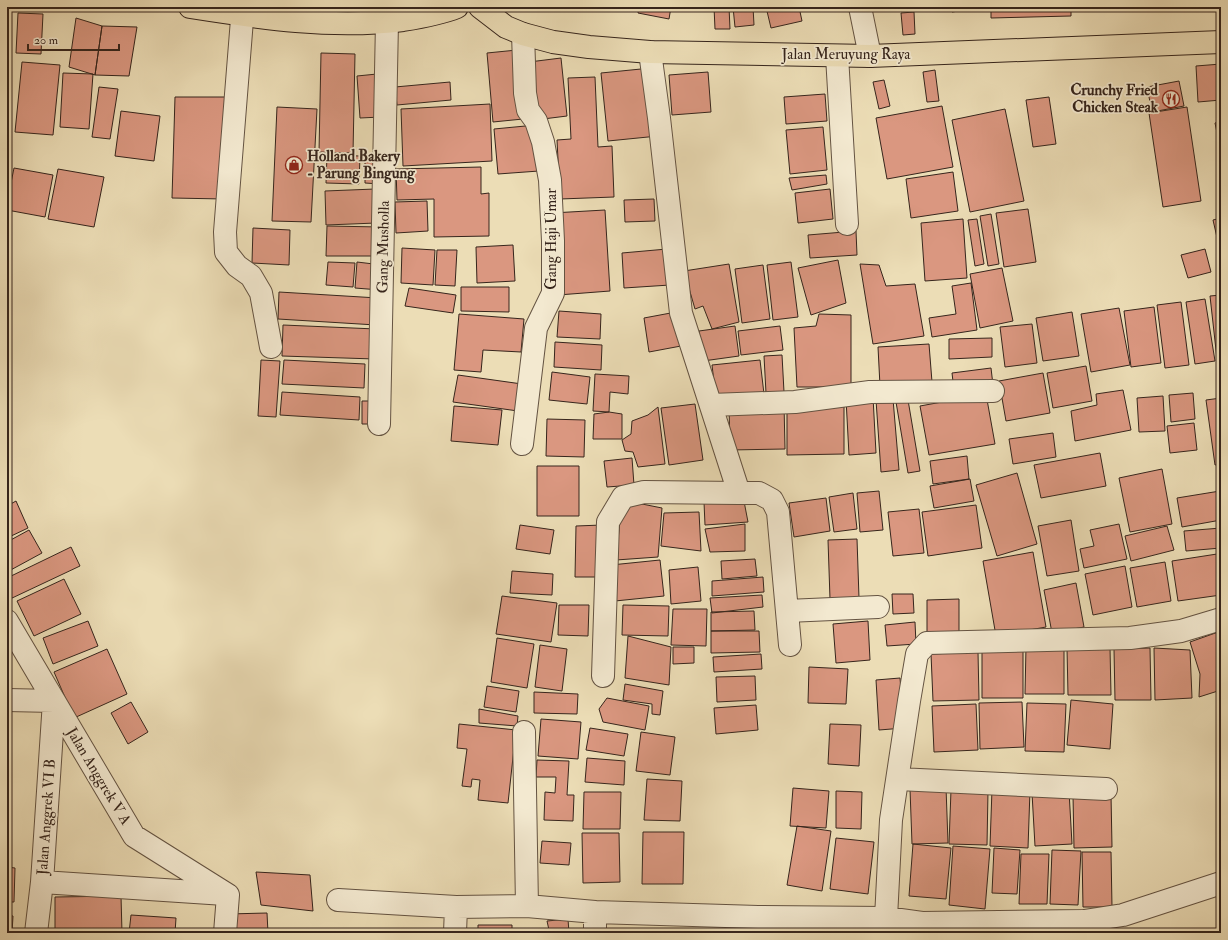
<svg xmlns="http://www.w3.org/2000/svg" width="1228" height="940" font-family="'IM FELL Double Pica',serif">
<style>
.building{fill:#da9780;stroke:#36251c}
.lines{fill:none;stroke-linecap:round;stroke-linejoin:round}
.minor-casing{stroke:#645342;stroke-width:24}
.major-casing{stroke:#36251c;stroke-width:24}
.highway-casing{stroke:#36251c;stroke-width:24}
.minor{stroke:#f3e9d0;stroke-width:22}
.major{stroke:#ecddb6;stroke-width:22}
.highway{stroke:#ecddb6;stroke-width:22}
.labels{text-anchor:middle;stroke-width:3.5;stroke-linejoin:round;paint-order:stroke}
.street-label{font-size:15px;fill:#36251c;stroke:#f3e9d0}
.poi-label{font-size:15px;font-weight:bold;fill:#36251c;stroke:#f3e9d0;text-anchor:end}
</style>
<rect width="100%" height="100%" fill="#ecddb6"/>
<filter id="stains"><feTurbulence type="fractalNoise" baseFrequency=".005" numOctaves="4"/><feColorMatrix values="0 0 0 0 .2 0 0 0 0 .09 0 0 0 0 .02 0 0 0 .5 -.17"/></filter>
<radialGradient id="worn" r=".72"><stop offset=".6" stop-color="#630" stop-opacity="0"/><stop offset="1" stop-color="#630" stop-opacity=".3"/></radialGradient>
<path class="building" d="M639,7H671L669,19L638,13Z
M714,7H729L730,29H715Z
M733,7H753L754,25L735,27Z
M766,7H799L802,21L771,28Z
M952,7H986L952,12Z
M991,7H1071V16L991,18Z
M914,12L915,34L903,35L901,13Z
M18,13L43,14L41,54L16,53Z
M76,18L102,26L95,75L69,67Z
M102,26L137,27L129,76L95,75Z
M517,50L523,119L493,122L487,53Z
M321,53L355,54L353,153L319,152Z
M561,58L567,116L535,120L529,62Z
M22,62L60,65L53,135L15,132Z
M1221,64V100L1198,102L1196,66Z
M651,68L658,136L608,141L601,73Z
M935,70L939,101L927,102L923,72Z
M708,72L711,112L672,115L669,75Z
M63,73L93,74L89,129L60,127Z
M377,74L381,117L360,118L357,76Z
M595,77L598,147L612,146L614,197L560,199L557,140L571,139L568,78Z
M884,80L890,106L879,109L873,82Z
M1179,81L1184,106L1152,112L1147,87Z
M450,82L451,100L397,105L395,87Z
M99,87L118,89L110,139L92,137Z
M825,94L827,121L786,124L784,97Z
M175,97H227L224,199L172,198Z
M1049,97L1056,144L1033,147L1026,100Z
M490,104L492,161L403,166L401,109Z
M942,106L953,167L887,179L876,118Z
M277,107L317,109L311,222L272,221Z
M1187,107L1201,201L1163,207L1149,113Z
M1005,109L1024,201L970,212L952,120Z
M121,111L160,116L154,161L115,156Z
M1221,121V153L1215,123Z
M536,125L539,171L498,174L494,129Z
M823,127L827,170L790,174L786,130Z
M327,155L360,156L359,184L326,183Z
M365,158H379L380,184L365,183Z
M481,167V194L489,193V236L434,237V199L397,200L396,169Z
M14,168L53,175L45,217L7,210V203Z
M58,169L104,177L94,227L48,219Z
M953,172L958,211L911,218L906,179Z
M826,175L827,184L792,190L789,178Z
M375,189L376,223L326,225L325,191Z
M830,189L833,219L798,223L795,193Z
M654,199L655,221L625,222L624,200Z
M427,201L428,231L396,233L395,202Z
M1028,209L1036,262L1004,267L996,213Z
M605,210L610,291L558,295L552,213Z
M991,214L999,264L988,266L980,216Z
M1221,218V255L1213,220Z
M963,219L967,278L925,281L921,223Z
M977,219L984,264L975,266L968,220Z
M327,226L381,227V256H326Z
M253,228L290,230L289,265L252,263Z
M856,231L857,255L810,258L808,235Z
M513,245L515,281L477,283L476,247Z
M402,248L435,250L433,285L401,283Z
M667,249L670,285L624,288L622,253Z
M1205,249L1211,272L1188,278L1181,255Z
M437,250H457L455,286L435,285Z
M838,260L846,303L811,315L798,268Z
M328,262L355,263L353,287L326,285Z
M357,262L382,265L380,290L355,288Z
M791,262L798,317L773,320L767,265Z
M729,264L739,322L712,329L703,306L695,309L684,271Z
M860,264L879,265L886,286L915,284L924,336L873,344Z
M763,265L770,319L742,323L735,269Z
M1002,268L1013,321L980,328L970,274Z
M971,283L977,330L932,337L929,318L956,314L952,286Z
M461,287H509V312L461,311Z
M409,288L456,295L453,313L405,306Z
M279,292L378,298L376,325L278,319Z
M1221,295V368H1218L1210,296Z
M1205,299L1215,361L1195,364L1186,302Z
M1181,302L1189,365L1165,368L1157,305Z
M1154,307L1161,363L1131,367L1124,311Z
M1119,308L1130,365L1091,372L1081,314Z
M559,311L601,314L600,339L557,337Z
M676,312L681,346L649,352L644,318Z
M1072,312L1079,356L1043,361L1036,318Z
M459,314L524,319L521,352L483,350L481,372L454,370Z
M819,314L851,315V387H797L794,328L816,326Z
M1032,324L1037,363L1005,367L1000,327Z
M283,325L376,329L375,359L282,356Z
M735,326L739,356L703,361L699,331Z
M780,326L783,350L741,355L738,331Z
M992,338V357L949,359V339Z
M555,342L602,345L601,370L554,367Z
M929,344L932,382L880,386L878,347Z
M782,355L784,392L766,393L764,356Z
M261,360L280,361L276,417L258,416Z
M284,360L365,364L364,388L282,384Z
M760,360L764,394L716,399L712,365Z
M1086,366L1092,401L1053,408L1047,373Z
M991,368L993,385L954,390L952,373Z
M552,372L590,377L587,404L549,400Z
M1043,373L1050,413L1006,421L999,381Z
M595,374L629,376L628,394L610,392L609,412L593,411Z
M458,375L522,384L518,411L453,402Z
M1123,390L1131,430L1075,441L1071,411L1097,405L1096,394Z
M282,392L360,397L359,420L280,415Z
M1193,393L1195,419L1171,422L1169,395Z
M986,394L995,444L929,455L920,406Z
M1163,396L1165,431L1139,432L1137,398Z
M873,397L876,453L849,455L846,399Z
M1221,398V464L1215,465L1206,400Z
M893,399L899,470L881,472L876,400Z
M908,400L920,471L908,473L896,402Z
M362,401H377V424H362Z
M695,404L703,460L669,465L661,408Z
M784,404L785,449L730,450L729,405Z
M787,404H844V454L787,455Z
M454,406L502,410L498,445L451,441Z
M658,407L665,464L638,467L633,452L625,451L622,440L631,434L632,421L648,415Z
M609,412L622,414V439H593L594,414Z
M547,419L585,420L584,457L546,456Z
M1194,423L1197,450L1170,453L1167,426Z
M1053,433L1056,457L1013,464L1009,439Z
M1100,453L1106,486L1041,498L1034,465Z
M967,456L969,479L933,484L930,461Z
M632,458L634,485L607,487L604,461Z
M537,466H579V516H537Z
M1162,469L1172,524L1130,532L1119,478Z
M1017,473L1037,544L997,556L976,485Z
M970,479L974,501L934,508L930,486Z
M879,491L883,530L860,532L857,493Z
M1220,491L1221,520L1182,527L1177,498Z
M853,493L857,529L834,532L829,497Z
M743,496L748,522L705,525L704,502Z
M826,498L830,531L794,537L789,503Z
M622,500L662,508L658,557L616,560Z
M16,501L28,528L7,538V506Z
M976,505L982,548L928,556L922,512Z
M919,509L924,553L893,556L888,512Z
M699,512L701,551L661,546L664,513Z
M1071,520L1079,571L1047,576L1038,526Z
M745,524V551L710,552L705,529Z
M1119,524L1127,559L1084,568L1080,549L1094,546L1090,530Z
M520,525L554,530L550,554L516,549Z
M602,525V577H575L576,526Z
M1167,526L1174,550L1131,561L1125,536Z
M1221,528V548L1186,551L1184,531Z
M29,530L42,553L7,572V542Z
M857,539L859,598L830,599L828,540Z
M71,547L80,566L10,599L7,593V578Z
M1033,552L1046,627L996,636L983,561Z
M1217,554L1221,580V595L1178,601L1172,561Z
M755,559L757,576L722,579L721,561Z
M660,560L664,596L615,601L611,565Z
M1165,562L1171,601L1137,607L1130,568Z
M1125,566L1132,607L1093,615L1085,574Z
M698,567L701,601L671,604L669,570Z
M512,571L553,574L552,595L510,593Z
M763,577L764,592L712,596V581Z
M64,579L81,614L34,636L17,601Z
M1076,583L1084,627L1052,633L1044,590Z
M892,594H913L914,613L893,614Z
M762,595L763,607L712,613L710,598Z
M502,596L557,603L551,642L496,634Z
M959,599V635H927V600Z
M559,605H589L588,636L558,635Z
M623,605L669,606L668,636L622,635Z
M673,609H707L706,646L671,645Z
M754,611L755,630L711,631V612Z
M88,621L98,646L53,664L43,638Z
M868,621L870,660L836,663L833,624Z
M915,622L916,644L887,646L885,625Z
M711,631H759L760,652L711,653Z
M1221,631V690L1199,697L1200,674L1190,642Z
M628,636L671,647L669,685L625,678Z
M497,638L534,644L527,688L491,682Z
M540,645L567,649L562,691L535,687Z
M673,647H694V663L673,664Z
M1026,647H1064V694H1025Z
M1067,648H1110L1111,695H1068Z
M1150,648L1151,700H1115L1114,649Z
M1154,648L1190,650L1192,698L1155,700Z
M107,649L127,694L74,718L54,672Z
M982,650H1023V698H982Z
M978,652L979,700L933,701L931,654Z
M761,654L762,669L714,672L713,657Z
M809,667L848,669L846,704L808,703Z
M755,676L756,700L717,702L716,677Z
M900,678L904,728L879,730L876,680Z
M625,684L663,691L660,715L652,714V704L623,700Z
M487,686L519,691L516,712L484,707Z
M534,692L578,694L577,714L534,713Z
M607,698L649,706L645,730L603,722L599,709Z
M1071,700L1113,704L1110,749L1067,745Z
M131,702L148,732L128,744L111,713Z
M1022,702L1024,747L980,749L979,703Z
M1027,703L1066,704L1064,752L1025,751Z
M976,704L978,750L934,752L932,706Z
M756,705L758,730L716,734L714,708Z
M479,709L518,716L517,726L479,723Z
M541,719L581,722L578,759L538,756Z
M459,724L516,730L508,803L478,800L480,780L472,779L471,787L462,786L467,749L457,748Z
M830,724L861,725L859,766L828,764Z
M590,728L628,734L624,756L586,750Z
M641,732L675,737L670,775L636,771Z
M587,758L625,761L624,785L585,782Z
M537,760L569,761L567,795H574L573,821L544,820L545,792L555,793L556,777H536Z
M647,779L682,781L680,821L644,820Z
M7,782H10L8,820H7Z
M946,787L948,843L912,844L910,789Z
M793,788L829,791L826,828L790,826Z
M992,789L1030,790L1028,848L990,846Z
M951,790L988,791L987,845L949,844Z
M836,791L862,792L861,829L836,828Z
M1069,791L1072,844L1035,846L1032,793Z
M584,792H621L620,829H583Z
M1073,795H1111L1112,847L1074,848Z
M797,826L831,831L822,891L787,885Z
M643,832H684L683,884H642Z
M582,833H619L620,882L583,883Z
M836,838L874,842L868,894L830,889Z
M542,841L571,843L569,865L540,863Z
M913,844L951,848L946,899L909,896Z
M953,846L990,849L985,909L949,905Z
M994,848L1020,850L1017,894L992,893Z
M1052,850L1081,851L1078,905L1050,904Z
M1082,852H1111L1112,907H1083Z
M1021,854H1049L1047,904H1019Z
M7,867L15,868L14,902H7Z
M256,872L310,875L313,911L261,905Z
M121,896L122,933H55V897Z
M267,913L268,933H229L228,914Z
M7,915L13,916L12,933H7Z
M131,915L176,918L175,933H129Z
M568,919L569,933H518L549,930L547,921Z
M734,924L750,925V933H734Z
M478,925H512V933H478Z
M887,929H904V933H887Z"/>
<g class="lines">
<g class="minor-casing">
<path id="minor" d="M243,7L225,232L226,252L237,266L251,276L261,293L271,347
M860,7L870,56
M837,56L847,224
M711,405L795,402L870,392L993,391
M379,424L387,22
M522,444L536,328L553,293V241L550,180L543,142L536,121L528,110L525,93L523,34
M739,493H759L772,500L778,512L790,645
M787,611L878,607
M7,621L134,836L228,895
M603,676L608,522L623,497L644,492L739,493L681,313L659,118L650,52
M7,700L54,701L42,882L36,933
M524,732L527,906
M898,779L1106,789
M42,882L225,894
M338,900L456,907L527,906L595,912
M886,918L891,820L909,701L917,654L927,643L1130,638L1181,631L1221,619
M225,933L228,895
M455,933L456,907
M595,933V912L758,917L886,918L922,923L1084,921L1123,915L1221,883"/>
</g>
<g class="major-casing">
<path id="major" d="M480,7L506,27L523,34L553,42L589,47L650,52L870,56L1221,42"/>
</g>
<g class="highway-casing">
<path id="highway" d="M190,7C260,18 332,29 403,20C422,17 440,14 457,7"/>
</g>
<use href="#minor" class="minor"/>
<use href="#major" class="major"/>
<use href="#highway" class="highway"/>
</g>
<defs>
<g id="restaurant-ring" transform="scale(0.9)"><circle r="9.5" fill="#f3e9d0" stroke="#8f2418" stroke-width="1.5"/><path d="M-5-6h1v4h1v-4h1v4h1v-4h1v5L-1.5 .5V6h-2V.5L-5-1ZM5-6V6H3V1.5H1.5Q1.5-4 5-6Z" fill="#8f2418"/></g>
<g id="shop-ring" transform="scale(0.9)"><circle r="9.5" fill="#f3e9d0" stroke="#8f2418" stroke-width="1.5"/><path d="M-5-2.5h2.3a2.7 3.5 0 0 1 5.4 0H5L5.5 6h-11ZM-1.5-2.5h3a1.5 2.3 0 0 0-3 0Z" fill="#8f2418"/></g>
</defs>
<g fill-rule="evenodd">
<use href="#restaurant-ring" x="1171" y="99"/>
<use href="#shop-ring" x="294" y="165"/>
</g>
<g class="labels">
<g class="street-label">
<text x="846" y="59">Jalan Meruyung Raya</text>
<text transform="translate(551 239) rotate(-90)" y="5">Gang Haji Umar</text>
<text transform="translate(383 247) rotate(-89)" y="5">Gang Musholla</text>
<text transform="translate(99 776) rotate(59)" y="5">Jalan Anggrek V A</text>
<text transform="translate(46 817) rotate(-86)" y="5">Jalan Anggrek VI B</text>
</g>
<g class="poi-label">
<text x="1158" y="95">Crunchy Fried<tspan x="1158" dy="17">Chicken Steak</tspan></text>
<text x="307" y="161" text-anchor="start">Holland Bakery<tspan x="307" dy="17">- Parung Bingung</tspan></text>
</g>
</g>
<rect width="1228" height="940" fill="none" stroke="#ecddb6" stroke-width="24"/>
<rect x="8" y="8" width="1212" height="924" fill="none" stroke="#36251c" stroke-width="2"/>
<rect x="12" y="12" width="1204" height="916" fill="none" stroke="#36251c"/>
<path d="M28 44v6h91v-6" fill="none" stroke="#36251c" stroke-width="2"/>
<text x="34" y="44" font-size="12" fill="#36251c" stroke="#f3e9d0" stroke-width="3" paint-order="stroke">20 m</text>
<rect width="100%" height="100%" filter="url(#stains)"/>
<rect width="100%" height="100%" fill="url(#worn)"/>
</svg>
